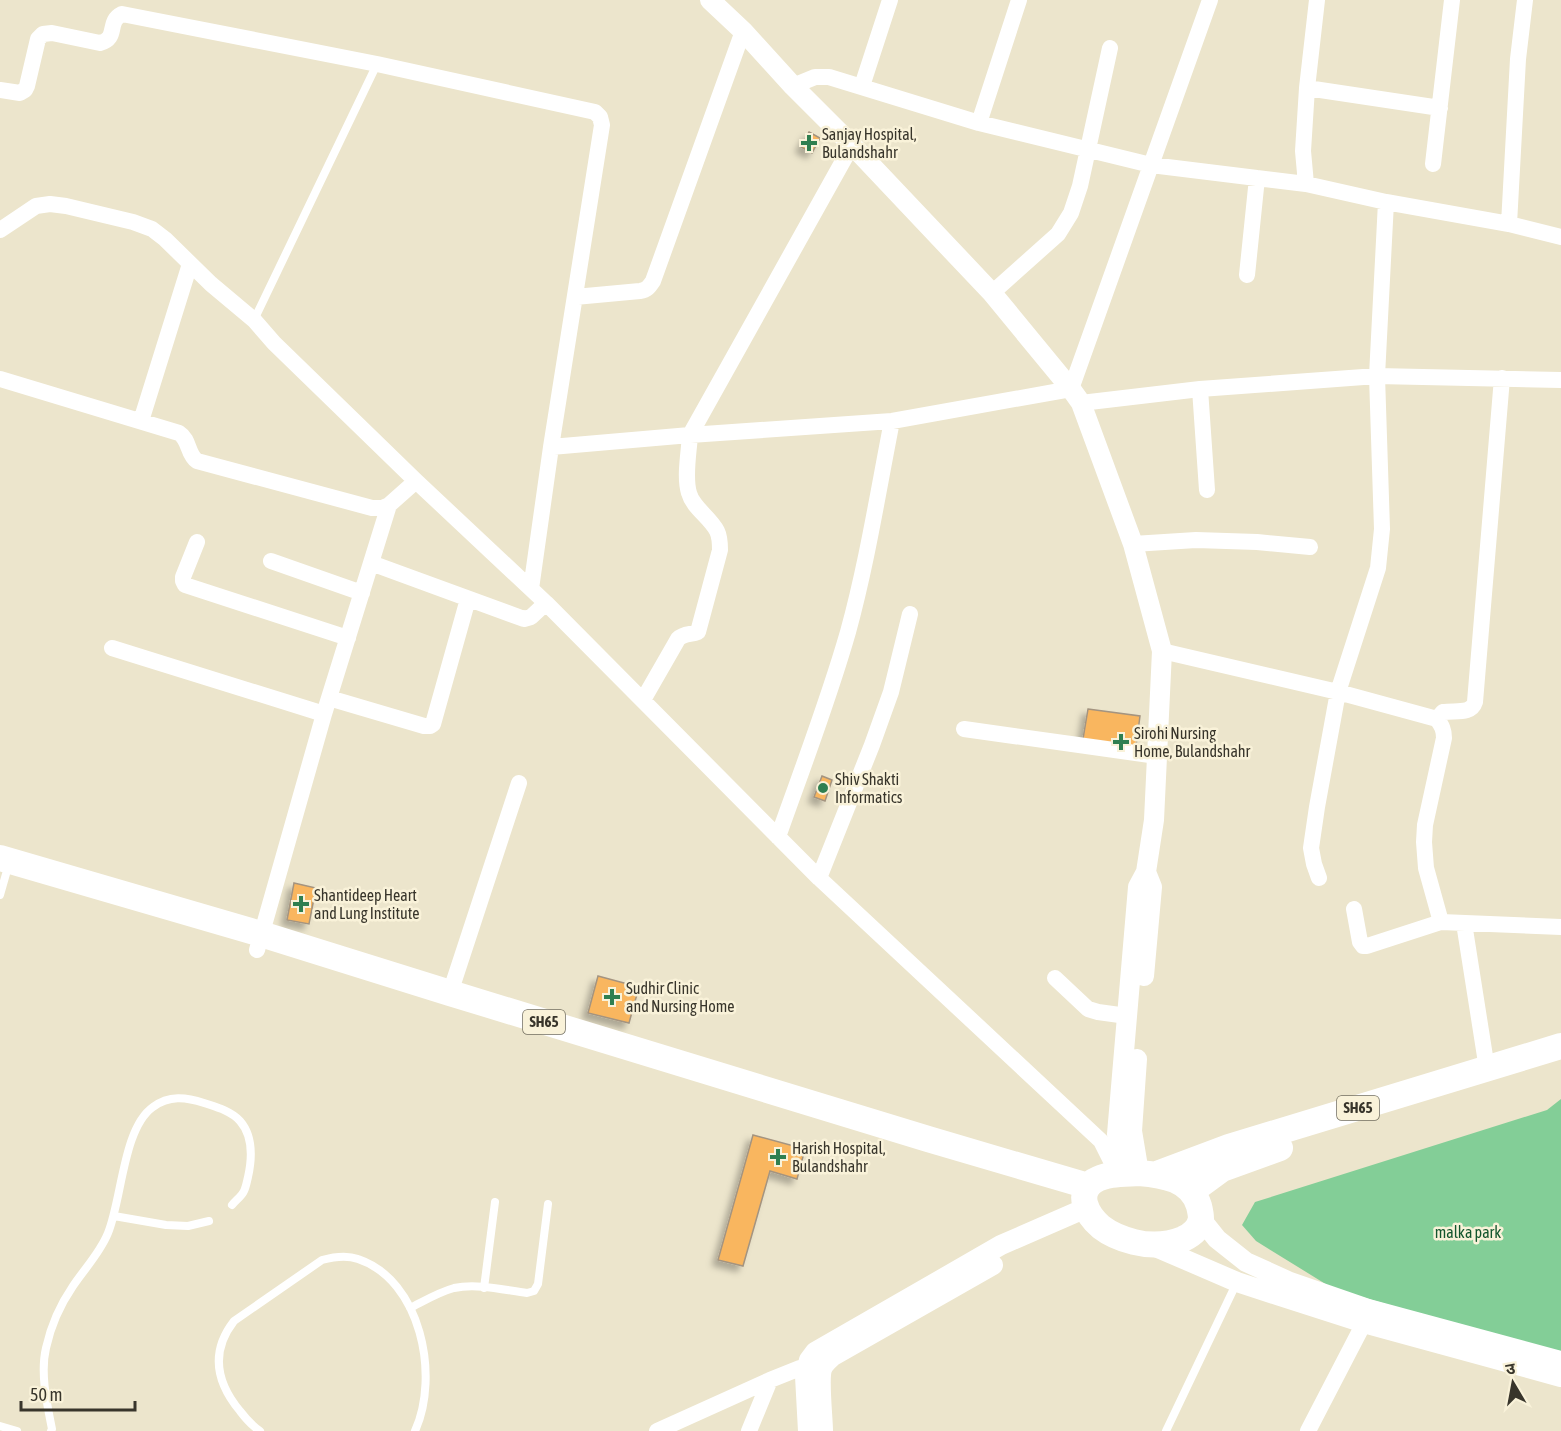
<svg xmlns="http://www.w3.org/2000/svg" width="1561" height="1431" font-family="'Asap Condensed','Noto Sans Devanagari',sans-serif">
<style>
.green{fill:#83ce97}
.building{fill:#f9b65e;stroke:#a49480;stroke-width:1.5;filter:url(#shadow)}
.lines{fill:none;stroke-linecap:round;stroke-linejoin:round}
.service{stroke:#fff;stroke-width:8}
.minor{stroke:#fff;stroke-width:16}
.tertiary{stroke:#fff;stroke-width:20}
.primary{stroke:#fff;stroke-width:26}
.poi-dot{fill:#2f7f50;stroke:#f9f2d9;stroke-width:2}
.labels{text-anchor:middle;stroke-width:5;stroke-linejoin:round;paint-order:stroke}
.shield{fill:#f9f2d9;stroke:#726e5f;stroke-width:1.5}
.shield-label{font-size:15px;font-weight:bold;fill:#38352b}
.poi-label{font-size:16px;fill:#38352b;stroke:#f9f2d9;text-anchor:start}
.park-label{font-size:16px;fill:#12562d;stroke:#f9f2d9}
</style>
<defs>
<filter id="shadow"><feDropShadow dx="-5.5" dy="5.5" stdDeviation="3" flood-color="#0004"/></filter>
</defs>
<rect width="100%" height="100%" fill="#ece5cc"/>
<path class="green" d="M1561,1099V1352L1433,1318L1332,1288L1256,1241L1242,1225L1255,1202L1547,1110Z"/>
<path class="building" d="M809,132L820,138L812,153L801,147Z
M1088,709L1140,716L1136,746L1083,739Z
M822,776L832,780L825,801L814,797Z
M294,883L316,888L309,924L287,920Z
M598,976L639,987L629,1023L588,1013Z
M753,1135L805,1149L797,1179L770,1171L743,1266L718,1260Z"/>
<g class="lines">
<path class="service" d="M254,320L377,64
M0,895L6,874
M114,1216L166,1225L188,1226L209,1221
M484,1288L495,1202
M410,1308C424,1301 439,1292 454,1288C477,1283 504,1290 527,1293L534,1291L538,1284L548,1204
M0,1426L17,1431
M51,1431L52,1429C47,1404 40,1373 46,1348C51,1325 60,1305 73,1286C85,1268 100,1253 108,1233C122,1199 123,1128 153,1107C169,1095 186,1097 204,1103C216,1107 231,1111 240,1121C254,1137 252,1159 248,1177C247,1181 246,1187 244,1191C242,1196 236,1200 232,1205
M260,1431C251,1425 246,1419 240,1411C216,1382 210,1352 234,1321L322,1260C333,1257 347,1255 358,1259C421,1280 440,1376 415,1431
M1166,1431L1237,1282"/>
<path class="minor" d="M793,86L815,77H829L979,123L1151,165L1306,184L1386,202L1509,224L1561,237
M862,86L890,0
M1307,88L1440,108
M0,90L20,93L25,90L27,86L38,39L43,34L52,33L100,43C119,38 106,22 122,14L377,64L595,112L600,117L602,125L551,447
M979,123L1019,0
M1433,164L1452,0
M1306,184L1303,151L1307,88L1317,0
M1509,224L1518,59L1525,0
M0,230L36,206L50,204L66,206L133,222L152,229L165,239L211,284L254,320L274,343L416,481L546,603L819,878L1101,1141L1118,1175
M1247,275L1257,178
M992,293L1058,234L1071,213L1080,186L1110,48
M575,297L640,291C647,290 649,287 653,281L743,31
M0,379L179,433C190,440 187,454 197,461L372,508H382L389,505L416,481
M1200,389L1207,490
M1081,403L1200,389L1377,376L1561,380
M141,421L190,264
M197,542L183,577V581L185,585L348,638
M1133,544L1196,540L1257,542L1310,547
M271,561L362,593
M371,563L524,619L531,617L546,603
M531,589L551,447L690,435L892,421L1071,389L1210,0
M112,648L324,714
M1162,651L1338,692L1437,719C1442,726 1444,730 1444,738L1425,825L1424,842L1426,868L1441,922L1561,927
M329,698L424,726H430L433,724L468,599
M643,700L678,639C684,633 691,635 698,632L720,550C720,544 720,537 717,531C710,517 693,508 689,493C684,477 689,452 690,435L852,145
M1437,719L1443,712C1455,710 1471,715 1475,702L1502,378
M964,729L1157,756
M778,837C802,769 828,702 848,632C867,563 878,492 892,421
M819,878L872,745L891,692L910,614
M1319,878L1314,864L1311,848L1317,807L1338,692L1378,568L1382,529L1377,376L1386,202
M1354,909L1360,942L1363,946H1367L1441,922
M1464,923L1487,1069
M257,950L324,714L389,505
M1055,978L1088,1009L1098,1012L1127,1016
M450,993L519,783
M657,1431L770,1380L800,1368L819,1367
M749,1431L770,1380
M1308,1431L1364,1323"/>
<path class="tertiary" d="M710,0L743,31L793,86L852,145L992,293L1071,389L1081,403L1133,544L1162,651L1154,820L1146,872L1138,887L1117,1134L1126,1174
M1144,976L1152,887L1146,872
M1137,1059L1132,1131L1139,1173
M1201,1219L1217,1239L1246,1262L1290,1282L1368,1309L1561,1361
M1151,1245L1237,1282L1280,1296L1364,1323L1561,1377
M808,1431L805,1376L809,1360L815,1352L1001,1245L1086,1208
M823,1431C823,1418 818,1376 823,1367C825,1363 830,1359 833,1356L993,1265"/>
<path class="primary" d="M0,858L261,934L450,993L928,1139L1088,1186
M1139,1173C1163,1175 1191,1179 1199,1206C1200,1210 1201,1215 1201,1219C1199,1229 1192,1235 1183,1239C1168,1245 1150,1246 1134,1242C1122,1239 1110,1234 1101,1227C1087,1215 1075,1193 1094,1181C1107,1173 1124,1174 1139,1173Z
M1157,1174L1229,1147L1561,1046
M1192,1191L1222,1169L1280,1148"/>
</g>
<g class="poi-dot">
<path d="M806 134h6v6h6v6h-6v6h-6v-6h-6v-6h6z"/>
<path d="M1118 733h6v6h6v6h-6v6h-6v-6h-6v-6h6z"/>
<circle cx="823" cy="788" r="6"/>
<path d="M298 895h6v6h6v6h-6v6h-6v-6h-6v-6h6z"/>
<path d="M609 988h6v6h6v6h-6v6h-6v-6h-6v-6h6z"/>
<path d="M775 1148h6v6h6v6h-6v6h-6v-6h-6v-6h6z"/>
</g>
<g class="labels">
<g class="shield">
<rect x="523" y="1010" width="42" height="24" rx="4.5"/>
<rect x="1337" y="1096" width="42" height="24" rx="4.5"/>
</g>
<g class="shield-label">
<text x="544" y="1027">SH65</text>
<text x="1358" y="1113">SH65</text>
</g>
<g class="poi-label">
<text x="822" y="140">Sanjay Hospital,<tspan x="822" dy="18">Bulandshahr</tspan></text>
<text x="1134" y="739">Sirohi Nursing<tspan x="1134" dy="18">Home, Bulandshahr</tspan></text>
<text x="835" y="785">Shiv Shakti<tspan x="835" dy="18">Informatics</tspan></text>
<text x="314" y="901">Shantideep Heart<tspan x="314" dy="18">and Lung Institute</tspan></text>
<text x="626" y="994">Sudhir Clinic<tspan x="626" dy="18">and Nursing Home</tspan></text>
<text x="792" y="1154">Harish Hospital,<tspan x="792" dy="18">Bulandshahr</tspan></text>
</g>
<g class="park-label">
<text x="1468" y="1238">malka park</text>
</g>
</g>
<g transform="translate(1513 1383) rotate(350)" stroke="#f9f2d9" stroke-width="4.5" paint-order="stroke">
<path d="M0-4.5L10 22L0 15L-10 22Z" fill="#38352b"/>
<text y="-9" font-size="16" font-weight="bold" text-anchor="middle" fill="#38352b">उ</text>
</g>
<path d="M21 1401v9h114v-9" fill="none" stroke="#38352b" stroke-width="3"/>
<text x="30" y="1401" font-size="18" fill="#38352b" stroke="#f9f2d9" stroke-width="4.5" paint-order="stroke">50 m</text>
</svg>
